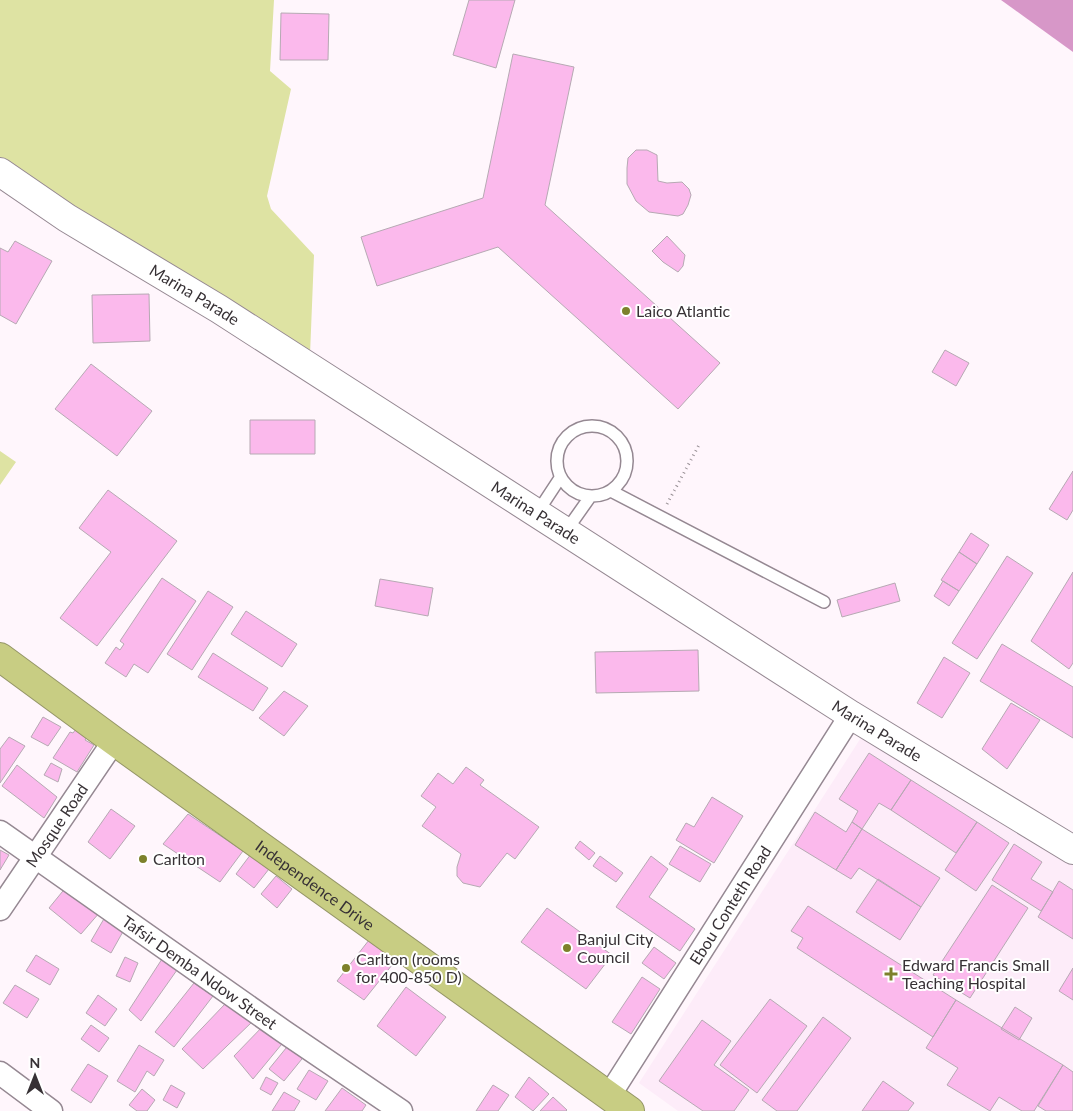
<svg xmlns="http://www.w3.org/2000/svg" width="1073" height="1111" font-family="Lato,sans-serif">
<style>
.built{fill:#fdecf9}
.green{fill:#dee3a3}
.water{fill:#d797c8}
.building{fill:#fbb9ec;stroke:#b6a9b3}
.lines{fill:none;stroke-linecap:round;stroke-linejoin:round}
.lane-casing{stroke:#958892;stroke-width:14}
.street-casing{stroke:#958892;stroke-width:25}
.secondary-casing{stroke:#958892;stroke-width:30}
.highway-casing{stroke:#959668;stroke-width:30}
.path{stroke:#989095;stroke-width:3;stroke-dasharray:1 4;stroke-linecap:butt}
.lane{stroke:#fff;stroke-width:11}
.street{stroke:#fff;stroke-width:22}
.secondary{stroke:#fff;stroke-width:28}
.highway{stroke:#c8cd83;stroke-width:28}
.poi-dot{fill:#7d812b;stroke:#fff;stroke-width:2}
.labels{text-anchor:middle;stroke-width:4;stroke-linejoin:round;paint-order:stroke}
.street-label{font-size:16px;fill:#373135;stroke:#fff}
.poi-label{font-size:16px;fill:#373135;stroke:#fff;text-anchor:start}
</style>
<rect width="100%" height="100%" fill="#fff6fc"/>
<path class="built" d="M864,733L1073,865V1111H678L639,1083Z"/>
<path class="green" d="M0,0H274L270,71L291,89L267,196L271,209L314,255L310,355L0,164Z
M0,451L16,462L0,485Z"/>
<path class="water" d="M1001,0H1073V52Z"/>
<path class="building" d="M469,0H515L496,68L453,55Z
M281,13L329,14L328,60H280Z
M513,54L574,67L545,205L720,363L678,409L498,247L377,286L361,237L483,198Z
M636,150H647L657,155L658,181L667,183L682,182L689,189L691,195L688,205L683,214L678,216L649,212L636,201L627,184V168L628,158Z
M667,236L685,255L683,266L678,272L663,262L652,251Z
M15,241L52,261L16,324L0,315V248L8,252Z
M149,294L150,341L93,343L92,295Z
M945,350L969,363L956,386L932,372Z
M91,364L152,411L117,456L55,409Z
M250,420H315V454H250Z
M1073,471V510L1067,520L1049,509Z
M108,490L177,541L97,646L60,618L111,552L79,528Z
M971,533L989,545L977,564L959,552Z
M959,552L977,564L959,591L941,580Z
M1007,556L1033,573L977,659L952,643Z
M1073,572V663L1069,669L1031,641Z
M162,578L196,601L148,673L134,664L126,677L105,663L116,647L120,650L124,644L120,641Z
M380,579L433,588L428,616L375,606Z
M943,581L959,591L949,606L934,596Z
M895,583L900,601L842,617L837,600Z
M208,591L233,607L192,670L167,654Z
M246,611L297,644L282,667L231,634Z
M1002,644L1073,687V738L980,681Z
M698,650L699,691L596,693L595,652Z
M213,653L268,688L253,711L198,677Z
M944,657L970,673L942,718L917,703Z
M284,691L308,706L284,736L259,718Z
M1011,703L1040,720L1007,769L982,749Z
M43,717L61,727L48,746L31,737Z
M76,729L88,735L85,740L94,745L77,772L53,758L70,732L73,733Z
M9,737L25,746L0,783V749Z
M869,753L911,780L891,810L879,803L862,829L852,822L858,811L839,799Z
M51,763L62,769L58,782L44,775Z
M17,765L57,797L44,818L2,786Z
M466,767L484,780L480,785L539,827L515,859L507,853L480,887L463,883L457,876V867L461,854L422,826L436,807L421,796L438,773L453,784Z
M911,780L977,822L956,853L891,810Z
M712,797L743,816L714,863L676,840L686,823L694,827Z
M111,809L135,826L110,859L88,842Z
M815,812L846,832L852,822L862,829L836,870L795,845Z
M188,814L243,851L220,882L163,844Z
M977,822L1009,843L976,891L945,870Z
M862,829L940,878L921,907L859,868L851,879L836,870Z
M580,841L595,853L589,860L575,848Z
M1014,844L1042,862L1031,879L1053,892L1041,911L992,880Z
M680,846L711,864L700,882L669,864Z
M0,850L9,855L0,870Z
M251,854L269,869L254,888L236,874Z
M600,856L623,873L616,882L593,866Z
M651,856L668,869L649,897L695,929L680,951L616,907Z
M276,876L292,889L277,908L261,894Z
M878,879L921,907L900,940L856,912Z
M1059,881L1073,890V939L1038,917Z
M992,885L1028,908L970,998L933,975Z
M67,886L100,912L81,934L49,908Z
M808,906L956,1000L933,1037L797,948L803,938L791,931Z
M547,908L612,955L586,989L521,942Z
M105,917L125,928L111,953L91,941Z
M369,940L396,960L364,1000L337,981Z
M654,947L676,963L664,979L642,963Z
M36,955L59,969L50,985L26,971Z
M125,957L138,963L130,982L116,976Z
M162,959L177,970L141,1021L129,1010Z
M1073,968V1000L1059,991Z
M642,977L660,989L631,1034L612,1022Z
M194,983L213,996L174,1047L155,1032Z
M15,985L39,999L27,1018L3,1003Z
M406,987L446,1017L416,1056L377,1026Z
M98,995L117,1009L105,1026L86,1013Z
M770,999L807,1026L757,1093L720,1065Z
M956,1000L1063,1065L1034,1111H1022L999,1097L990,1111L947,1085L958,1068L926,1048Z
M225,1004L252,1022L203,1069L182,1049Z
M1015,1007L1032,1018L1019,1040L1001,1029Z
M823,1017L851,1038L797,1111H777L762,1100Z
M702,1020L731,1041L714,1065L749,1090L734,1111H703L659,1081Z
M266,1023L286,1039L253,1079L234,1056Z
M91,1025L109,1038L99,1052L81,1039Z
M291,1042L306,1054L284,1081L269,1069Z
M139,1045L164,1060L154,1076L147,1071L135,1092L117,1081Z
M88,1064L108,1076L91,1103L71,1090Z
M1063,1065L1073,1072V1111H1046L1038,1106Z
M309,1070L328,1081L316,1100L297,1089Z
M266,1077L278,1083L271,1095L260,1089Z
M529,1077L549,1094L533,1111L515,1097Z
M883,1081L914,1103L908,1111H862Z
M171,1085L185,1093L177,1108L163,1100Z
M493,1085L509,1095L498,1111H476Z
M342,1088L366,1105L362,1111H325Z
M142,1089L155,1100L147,1111H137L129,1105Z
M284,1092L300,1101L294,1111H272Z
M553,1097L567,1110L566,1111H540Z"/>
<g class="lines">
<g class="lane-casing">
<path id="lane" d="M557 461a35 35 0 1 1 70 0a35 35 0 1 1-70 0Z
M611,491L824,602
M537,513L560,478
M566,531L590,497"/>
</g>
<g class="street-casing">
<g id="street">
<path id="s1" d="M0,832L283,1031L401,1111"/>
<path id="s2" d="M0,909L114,741"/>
<path d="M0,1073L51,1111"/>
<path id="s3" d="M609,1096L851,715"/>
</g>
</g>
<g class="secondary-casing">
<g id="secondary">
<path id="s4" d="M0,172L67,218L219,309L851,715L1073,850"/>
</g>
</g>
<g class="highway-casing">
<g id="highway">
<path id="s5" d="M0,657L114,741L630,1111"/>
</g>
</g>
<path class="path" d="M667,504L699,445"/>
<use href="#lane" class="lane"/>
<use href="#street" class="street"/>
<use href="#secondary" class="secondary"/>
<use href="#highway" class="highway"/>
</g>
<g class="poi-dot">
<circle cx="626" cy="311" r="5"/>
<circle cx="143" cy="859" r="5"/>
<circle cx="567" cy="948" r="5"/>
<circle cx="346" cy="968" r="5"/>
<path d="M888.5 966.5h5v5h5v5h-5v5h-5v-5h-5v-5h5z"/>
</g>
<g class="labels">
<g class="street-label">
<text dy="6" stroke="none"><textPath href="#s4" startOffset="230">Marina Parade</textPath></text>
<text dy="6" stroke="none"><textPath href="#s4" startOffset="635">Marina Parade</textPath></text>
<text dy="6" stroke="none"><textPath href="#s4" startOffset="1040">Marina Parade</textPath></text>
<text dy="6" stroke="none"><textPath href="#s2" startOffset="101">Mosque Road</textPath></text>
<text dy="6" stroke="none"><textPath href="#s5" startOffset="389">Independence Drive</textPath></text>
<text dy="6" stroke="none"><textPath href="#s3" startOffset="226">Ebou Conteth Road</textPath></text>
<text dy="6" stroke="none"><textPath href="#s1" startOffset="244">Tafsir Demba Ndow Street</textPath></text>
</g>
<g class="poi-label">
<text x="636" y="317">Laico Atlantic</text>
<text x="153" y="865">Carlton</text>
<text x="577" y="945">Banjul City<tspan x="577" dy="18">Council</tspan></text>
<text x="356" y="965">Carlton (rooms<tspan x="356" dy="18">for 400-850 D)</tspan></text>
<text x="902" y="971">Edward Francis Small<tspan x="902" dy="18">Teaching Hospital</tspan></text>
</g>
</g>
<g transform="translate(35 1076)" stroke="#ffffff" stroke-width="4" paint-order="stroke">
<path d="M0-4L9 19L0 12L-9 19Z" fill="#373135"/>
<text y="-8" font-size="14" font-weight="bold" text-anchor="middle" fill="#373135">N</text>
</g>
</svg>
